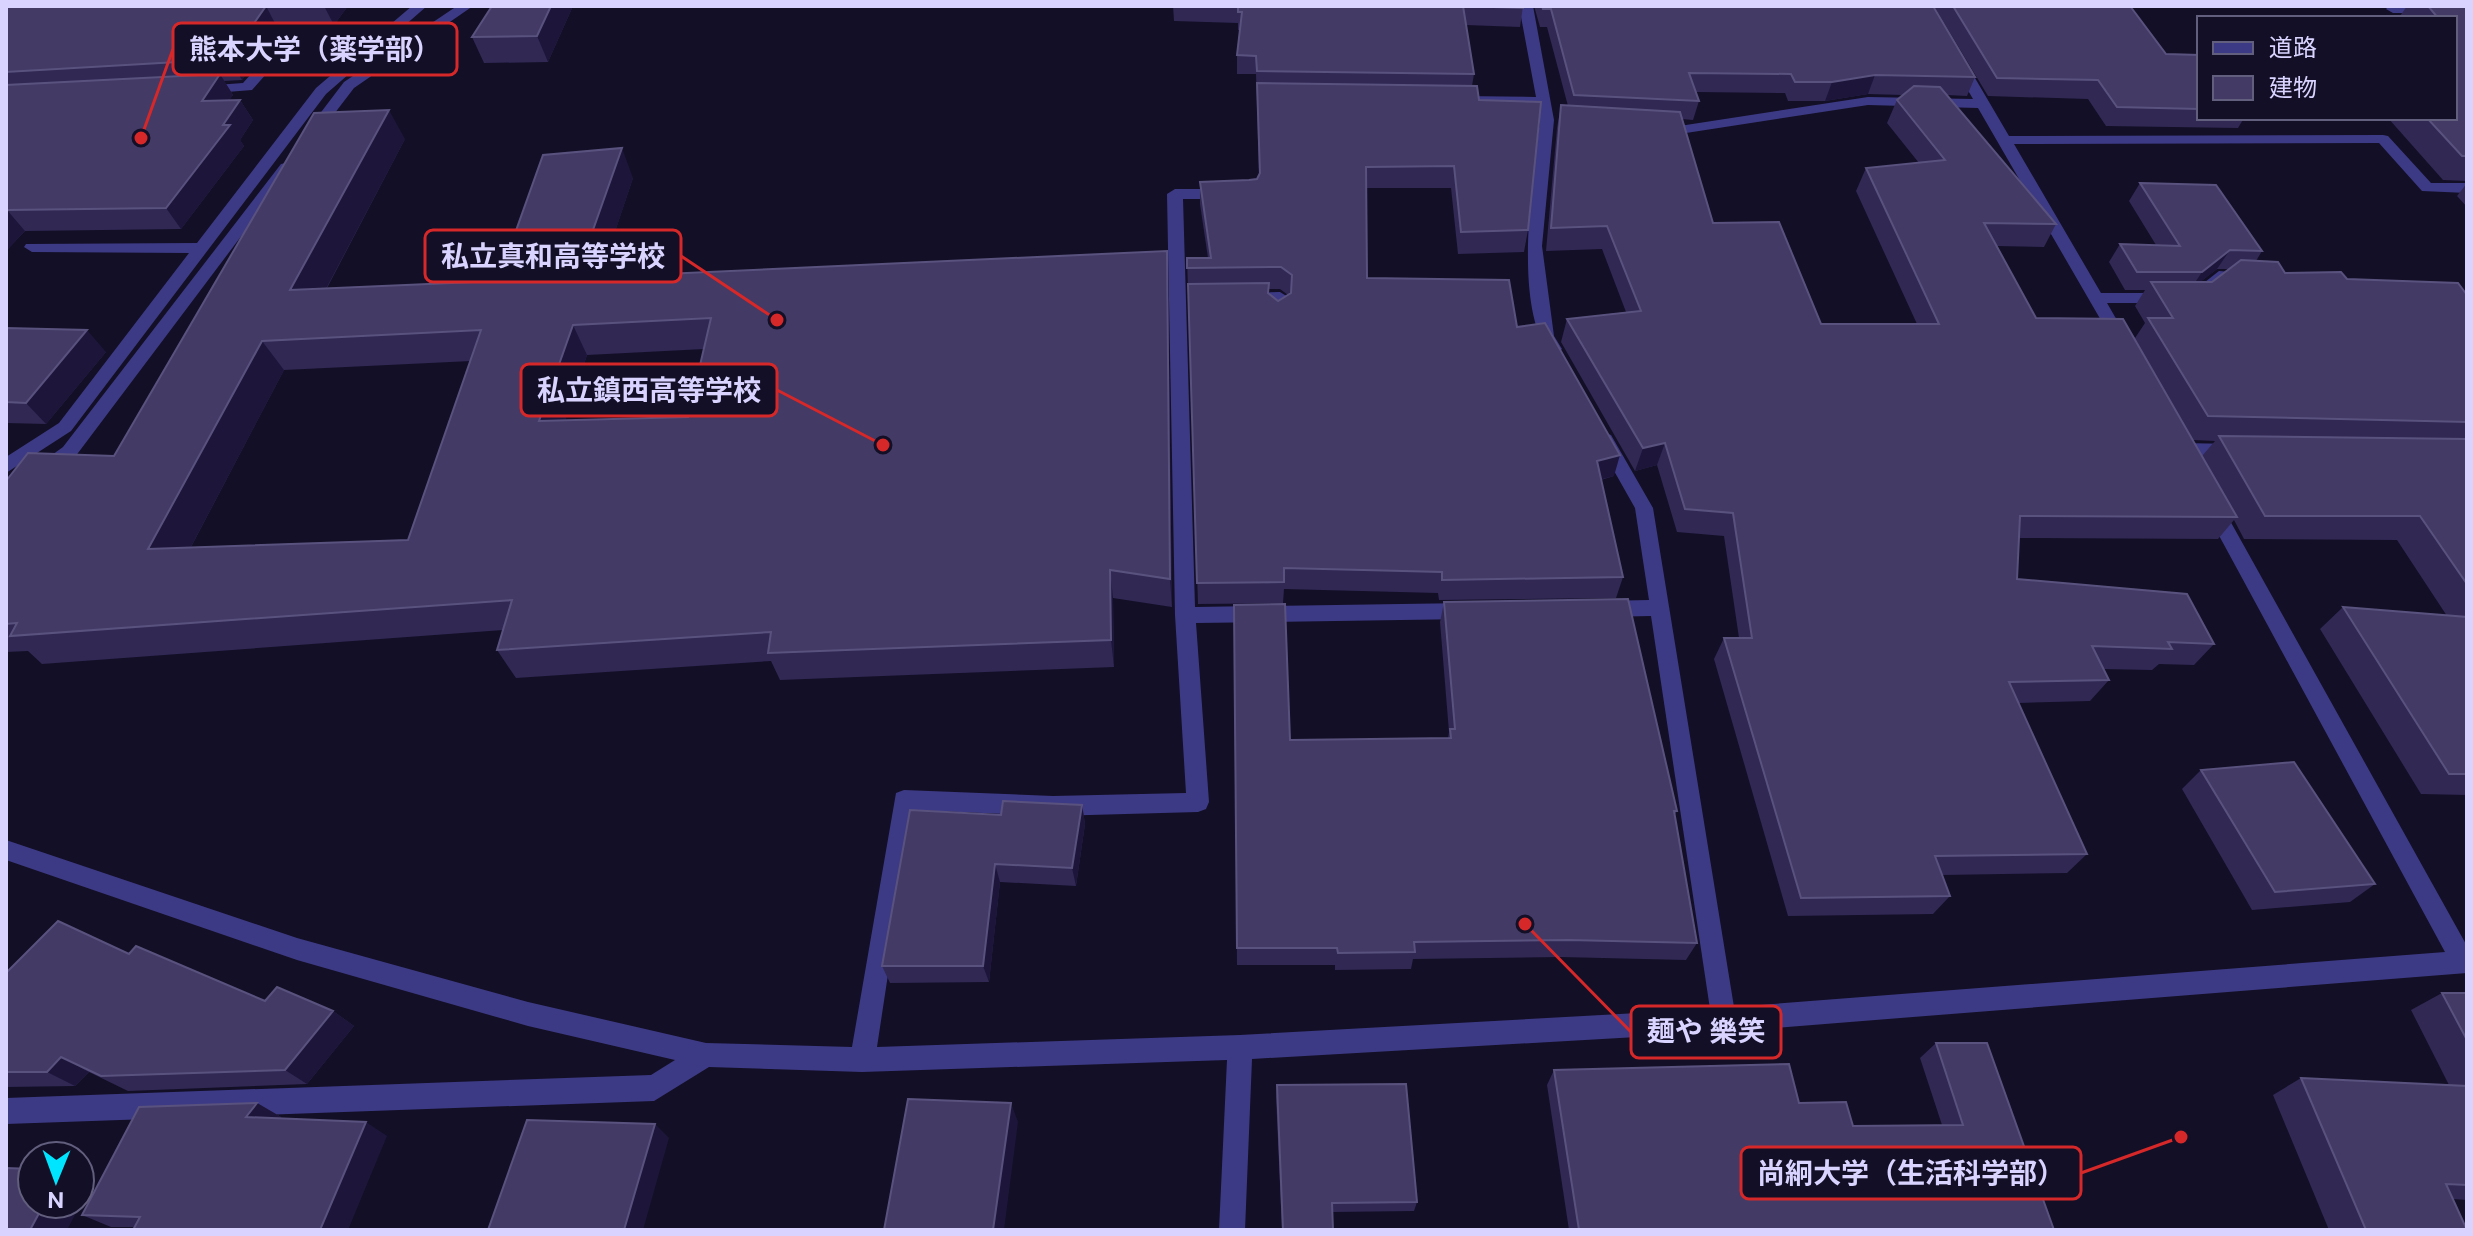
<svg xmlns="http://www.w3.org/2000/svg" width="2473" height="1236" font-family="'Public Sans','Noto Sans JP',sans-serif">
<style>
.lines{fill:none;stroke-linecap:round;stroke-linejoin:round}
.street{fill:#3d3a85;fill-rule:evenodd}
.wall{fill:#312854;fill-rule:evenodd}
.shaded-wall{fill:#1d163a}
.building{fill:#433a66;stroke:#5a527e;stroke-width:2;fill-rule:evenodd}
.leader{fill:none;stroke:#d62828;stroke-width:3}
.callout-dot{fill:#d62828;stroke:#130f26;stroke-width:3}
.callout{fill:#130f26;stroke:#d62828;stroke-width:3}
.callout-label{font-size:28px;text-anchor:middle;font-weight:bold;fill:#d9d4ff}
</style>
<rect width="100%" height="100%" fill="#130f26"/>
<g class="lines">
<path class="street" d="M412,6H427L326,94L71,431L6,473V457L59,423L189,253L32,252L24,247L26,244L197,243L316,88Z
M457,6H473L354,88L318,135H308L306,132L344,82Z
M1519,6H1533L1554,120L1542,246L1554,336L1562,349L1554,355L1548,353C1513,297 1533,184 1540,120L1537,105L1459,104L1452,100L1459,96L1536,97Z
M2389,6H2467V13H2393L2386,9Z
M284,42L291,46L252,90L202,94L195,90L202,86L243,83L279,43Z
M1958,57L1965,61L2009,136L2383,135L2388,136L2431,183H2467V193L2422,191L2379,143L2014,144L2101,293H2191L2219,271L2243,273L2251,278L2243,283L2223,281L2195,303H2107L2129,341L2121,347L2113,341L1978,108L1868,105L1686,133L1659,131L1652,127L1659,123L1686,125L1868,97L1973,99L1951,61Z
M286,163L291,164V170L75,457L6,504V488L63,447L281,164Z
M1175,189H1227L1235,194L1227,199H1183L1195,607L1467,603L1474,605L1477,611L1474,617L1467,619L1196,623L1209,802L1206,809L1198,812L1053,816L913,810L877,1047L1240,1035L1710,1009L1651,616L1603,617L1596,615L1593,609L1596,603L1603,601L1649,600L1635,508L1596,439L1605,433L1611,435L1653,508L1734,1007L2445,952L2203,506L2212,499L2219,501L2467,946V973L1724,1032L1252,1059L1245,1230H1219L1227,1060L862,1072L709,1067L654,1101L6,1124V1098L651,1075L675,1060L528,1026L297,960L6,860V840L297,938L528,1002L706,1043L852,1047L896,793L904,790L1053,796L1186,793L1175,615L1167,194Z
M1280,292L1288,297L1287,315L1279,320L1271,315V303H1246L1238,298L1246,293Z
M2181,443L2235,444L2244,450C2235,460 2181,459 2172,449Z"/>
</g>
<path class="wall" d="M6,6H348L334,25L277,27L242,80L224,81L233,95L229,100H240L253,120L240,140L244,146L181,229L25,231L6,251Z
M475,6H573L548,62L484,63L472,37L491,8Z
M1173,6H1523L1520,27L1466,25L1474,74L1472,86L1479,100L1528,230L1524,252L1458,254L1451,188H1366L1367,278L1517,327L1614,476L1601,480L1623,577L1616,598L1439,600L1438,593L1284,589L1283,603L1198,604L1187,258H1208L1200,204V182L1249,180L1257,179L1259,176L1256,74H1237V55L1240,30H1238V23L1174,21ZM1269,289H1280L1288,295L1278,301L1269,294Z
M1534,6H1933L1975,77L1967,96L1947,95L2056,224L2044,247L1997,246L2036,318L2135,338L2145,323L2135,306L2145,290H2125L2109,262L2120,244L2156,245L2129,201L2140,183L2262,251L2256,261L2285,273L2347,279L2467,295V795L2421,794L2320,629L2343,607L2447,616L2397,540L2244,539L2234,520L2218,539L2019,538L2017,579L2214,644L2194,665L2159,664L2152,670L2103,669L2109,680L2090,701L2018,703L2087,854L2067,873L1942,875L1950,896L1933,914L1788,916L1714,659L1724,638H1739L1724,536L1677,532L1657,465L1635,471L1561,342L1567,319L1626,312L1602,249L1546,251L1557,128L1561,105L1568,106L1547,27H1540ZM1696,92L1785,93L1788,101H1825L1868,94L1903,95L1897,100L1887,123L1919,163L1866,168L1856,191L1917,324H1821L1713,223L1682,119L1693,120L1699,101ZM2217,269H2229L2212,282H2200ZM2193,440L2215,441L2202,456Z
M1934,6H2130L2166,54L2199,55V118H2244L2238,128L2106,126L2088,99L1988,96Z
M2407,6H2467V181L2443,180L2388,118H2455V18H2402L2400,16Z
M405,139L327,288L498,281L633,178L600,276L1168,280L1172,607L1113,598L1114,667L780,680L771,661L516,678L497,650L503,630L42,664L28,651L6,652V481L114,456ZM704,349L688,417L565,421L587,355ZM471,361L408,540L191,547L284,370Z
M2467,183V207L2457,196Z
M6,328L106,352L46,424L6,423Z
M1444,602L1677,811L1674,816L1697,943L1686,960L1561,957L1413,959L1411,969L1335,970V965H1237L1234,605L1290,740L1448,738L1449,732L1440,622Z
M2201,770L2375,884L2350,902L2252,910L2182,789Z
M1082,805L1085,824L1076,886L1000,882L989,982L890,983L882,966L1001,815Z
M129,954L265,1001L333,1011L354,1026L307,1084L128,1091L89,1072L75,1086L6,1087V973Z
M2442,993H2467V1200L2453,1199L2467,1230H2329L2273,1095L2301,1078L2449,1085L2411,1010Z
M1936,1043L2054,1230H1569L1547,1085L1554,1070L1799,1103L1853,1126L1942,1125L1920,1058Z
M1277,1085L1417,1202L1414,1211L1332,1212L1333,1230H1282L1276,1096Z
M257,1103L281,1117L280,1119L387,1136L134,1227H111L82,1215Z"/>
<path class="shaded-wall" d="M266,6L277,27L242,80L229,59Z
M324,6H348L334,25Z
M551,6H573L548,62L537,36Z
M220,74L233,95L215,122L202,101Z
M1875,75L1868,94L1825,101L1832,82Z
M240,100L253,120L240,140L244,146L181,229L166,208Z
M389,110L405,139L310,319L290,290Z
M622,148L633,178L590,307L576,278Z
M7,210L25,231L6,251V211Z
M2230,250L2217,269L2190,290L2202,272Z
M1167,251L1168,280L1172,607L1170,579Z
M573,325L587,355L555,451L539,421Z
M87,330L106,352L46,424L26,403Z
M262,341L284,370L175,577L148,549Z
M1665,443L1657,465L1635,471L1643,448Z
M1620,455L1614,476L1591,482L1597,461Z
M1110,570L1113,598L1114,667L1111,640Z
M1082,805L1085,824L1076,886L1072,868Z
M995,864L1000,882L989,982L983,966Z
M333,1011L354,1026L307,1084L285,1070Z
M61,1057L89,1072L75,1086L47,1072Z
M257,1103L281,1117L270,1131L246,1117Z
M1011,1103L1018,1122L1004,1230H993Z
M366,1122L387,1136L348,1230H320Z
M655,1124L669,1138L643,1230H624Z
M80,1178L92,1183L67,1230H30L44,1204H80Z"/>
<path class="building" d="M6,6H279H266L229,59L6,72Z
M492,6H551L537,36L472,37Z
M1238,6H1523V8L1463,6L1474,74L1257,71L1256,56L1237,55L1242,12H1238Z
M1542,6H1933L1975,77L1875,75L1832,82H1795L1791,74L1689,73L1699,101L1574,95L1551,9H1543Z
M1953,6H2130L2166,54L2199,55V109L2117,107L2098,80L1997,78Z
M2428,6H2467V156H2462L2427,118H2455V18H2438Z
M220,74L202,101L240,100L223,125H230L166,208L7,210L6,211V85Z
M1257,83L1477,86L1479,100L1541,102L1528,230L1461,232L1454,166L1366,167L1367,278L1509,280L1517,327L1545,323L1620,455L1597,461L1623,577L1442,580V572L1284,568V582L1197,583L1188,284L1269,283L1268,293L1278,301L1291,293L1292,275L1281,267L1187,268V258H1211L1200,182L1249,180L1257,179L1260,173Z
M1914,86L1940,87L2056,224L1984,223L2036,318L2123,319L2237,517L2020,516L2017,579L2187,594L2214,644L2168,642L2172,649L2092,646L2109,680L2009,682L2087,854L1935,856L1950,896L1801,898L1724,638H1752L1733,513L1685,509L1665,443L1643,448L1567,319L1641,311L1607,226L1551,228L1561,105L1680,112L1713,223L1779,222L1821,324H1939L1866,168L1945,160L1897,100Z
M389,110L290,290L498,281L543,155L622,148L576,278L1167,251L1170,579L1110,570L1111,640L768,653L771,632L497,650L512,600L10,636L17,623L6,624V481L28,453L114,456L314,113ZM711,318L688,417L539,421L573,325ZM481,330L408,540L148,549L262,341Z
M2140,183L2216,185L2262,251L2230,250L2202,272H2137L2120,244L2180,246Z
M2241,260L2278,262L2285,273L2341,272L2347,279L2458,283L2467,295V422L2208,416L2148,318H2173L2151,282H2212Z
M6,328L87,330L26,403L6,402Z
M2219,436L2467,439V584L2420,516H2265Z
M1628,599L1677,811H1674L1697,943L1569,940L1414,942L1415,952L1338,953L1337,948H1237L1234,605L1285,604L1290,740L1451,738L1450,729H1455L1444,602Z
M2343,607L2467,617V774H2449Z
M2294,762L2375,884L2275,892L2201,770Z
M1003,801L1082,805L1072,868L995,864L983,966H882L910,810L1001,815Z
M58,921L129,954L136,946L265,1001L277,987L333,1011L285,1070L101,1076L61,1057L47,1072H6V973Z
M2442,993H2467V1040Z
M1936,1043H1987L2054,1230H1579L1554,1070L1789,1064L1799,1103L1846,1102L1853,1126L1963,1125Z
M2301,1078L2467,1086V1185L2446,1184L2467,1230H2366Z
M1406,1084L1417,1202L1332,1203L1333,1230H1283L1277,1085Z
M908,1099L1011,1103L993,1230H884Z
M257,1103L246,1117L366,1122L320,1230H133L140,1217L82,1215L139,1107Z
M527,1120L655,1124L624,1230H488Z
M6,1168L32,1169V1204H44L30,1230H6Z"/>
<path class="leader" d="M141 138L173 49M777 320L681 256M883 445L777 390M1525 924L1631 1032M2181 1137L2081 1173"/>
<g class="callout-dot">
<circle cx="141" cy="138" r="8"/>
<circle cx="777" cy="320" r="8"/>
<circle cx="883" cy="445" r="8"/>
<circle cx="1525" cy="924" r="8"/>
<circle cx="2181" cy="1137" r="8"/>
</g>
<g class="callout">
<rect x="173" y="23" width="284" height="52" rx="8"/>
<rect x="425" y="230" width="256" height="52" rx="8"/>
<rect x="521" y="364" width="256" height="52" rx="8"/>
<rect x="1631" y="1006" width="150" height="52" rx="8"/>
<rect x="1741" y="1147" width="340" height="52" rx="8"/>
</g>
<g class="callout-label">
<text x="315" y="59">熊本大学（薬学部）</text>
<text x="553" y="266">私立真和高等学校</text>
<text x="649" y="400">私立鎮西高等学校</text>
<text x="1706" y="1041">麺や 樂笑</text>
<text x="1911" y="1183">尚絅大学（生活科学部）</text>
</g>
<rect width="2473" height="1236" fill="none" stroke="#d9d4ff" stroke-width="16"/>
<rect x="2197" y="16" width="260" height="104" fill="#130f26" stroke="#625e7d" stroke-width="2"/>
<rect x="2213" y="42" width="40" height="12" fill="#3d3a85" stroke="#625e7d" stroke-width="2"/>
<text x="2269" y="56" font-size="24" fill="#d9d4ff">道路</text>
<rect x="2213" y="76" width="40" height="24" fill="#433a66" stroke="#625e7d" stroke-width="2"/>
<text x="2269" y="96" font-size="24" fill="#d9d4ff">建物</text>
<g transform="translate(56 1180) rotate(181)"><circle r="38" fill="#130f26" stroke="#625e7d" stroke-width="2"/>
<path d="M0-6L14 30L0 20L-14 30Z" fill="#00e5ff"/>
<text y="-12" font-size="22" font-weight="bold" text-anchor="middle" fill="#d9d4ff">N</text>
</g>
</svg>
